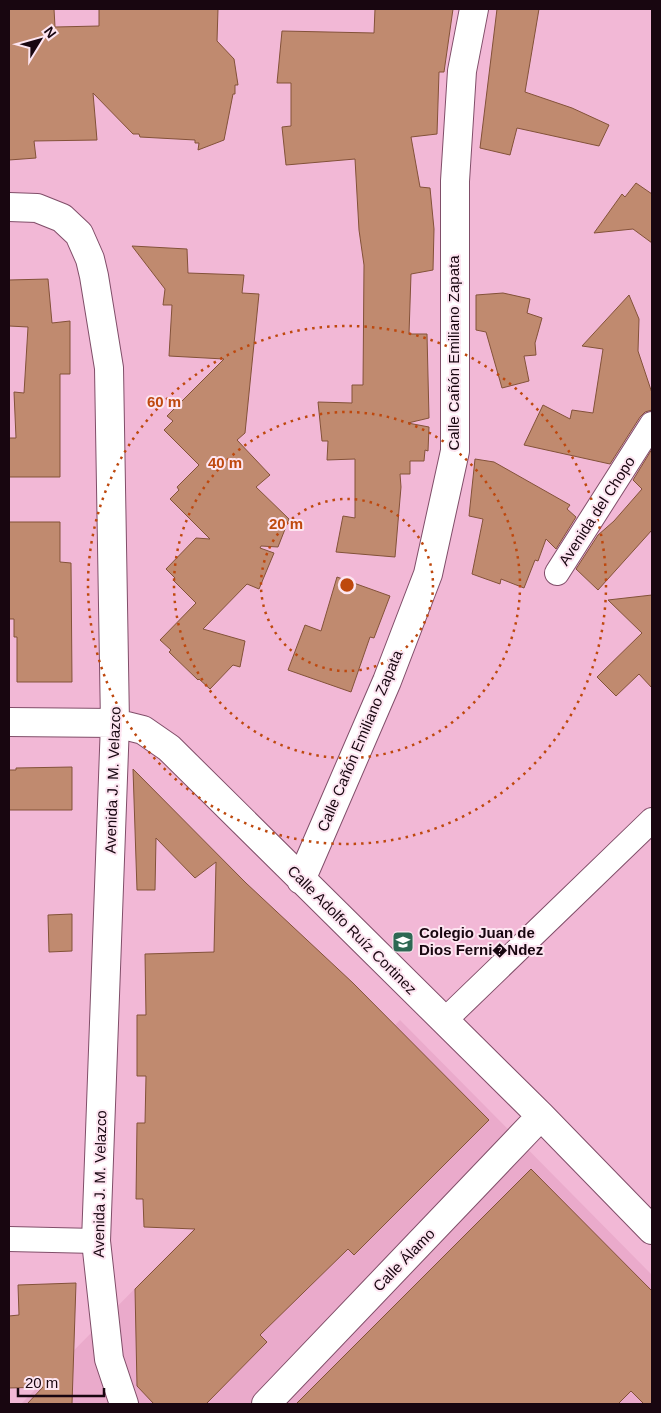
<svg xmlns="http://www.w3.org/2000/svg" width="661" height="1413" font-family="Arial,sans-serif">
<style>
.built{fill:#eaaacb}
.building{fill:#c08a6f;stroke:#835239}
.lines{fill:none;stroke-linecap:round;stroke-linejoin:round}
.street-casing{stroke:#804e69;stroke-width:26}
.secondary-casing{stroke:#804e69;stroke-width:30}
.street{stroke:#fff;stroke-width:24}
.secondary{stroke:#fff;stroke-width:28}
.ring{fill:none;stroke:#be480d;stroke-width:2.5;stroke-dasharray:2.5 5}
.labels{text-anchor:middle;stroke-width:4;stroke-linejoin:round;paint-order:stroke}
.street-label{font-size:15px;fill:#180610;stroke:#fde5f1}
.poi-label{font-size:15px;font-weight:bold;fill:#180610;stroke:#fde5f1;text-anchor:start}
.centre{fill:#be480d;stroke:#fde5f1;stroke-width:2.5}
.ring-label{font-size:15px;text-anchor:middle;font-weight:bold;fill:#be480d;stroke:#fde5f1;stroke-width:4;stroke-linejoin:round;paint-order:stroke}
</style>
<rect width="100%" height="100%" fill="#f2b8d6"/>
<path class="built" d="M400,1020L652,1275V1404L648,1400L643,1404H21Z"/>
<path class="building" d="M9,9H54L55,27L99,26V9H218L217,41L234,59L238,85H235V94H233L224,140L198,150L199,143H195V140L140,137L139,134H133L93,93L97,140L34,141L36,158L9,160Z
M375,9H453L444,72H439L437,134L411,137L420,187L430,188L434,229L433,270L411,274L409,334H427L429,418L408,423L429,427L428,451L425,450L424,461H410V474H400L401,487L395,557L336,552L343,516L355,518V459L327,460L328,441H322L318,402L352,403V385H363L364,265L359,230L355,159L286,165L282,127L291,126V83H277L282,31L374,33Z
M497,9H539L525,92L572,108L609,125L599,146L517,128L510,155L480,148Z
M636,183L652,194V243L633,229L594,233L622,194L625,197Z
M132,246L187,249L188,273L244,275L242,293L259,294L245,433L237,440L270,475L256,487L289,519L278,547L261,546L260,548L274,553L259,589L247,584L203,629L245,641L240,667L233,665L210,689L199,679L198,680L169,652L171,650L160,640L196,603L173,580L175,578L166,569L196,538L210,539L170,499L179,490L177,487L199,465L164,430L173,421L167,416L224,359L169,356L172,305H163L165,289Z
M48,279L52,323L70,321V374H60V477H9V438H16L14,392L24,393L28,327L9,326V280Z
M503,293L530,299L527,313L542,318L535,343L536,355L524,356L529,381L502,388L486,332L476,330V295Z
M629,295L639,319L638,351L652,393V410L645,412L640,417L610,464L524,445L543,405L570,419L572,410L593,413L603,349L582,346Z
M652,449V530L598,590L576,569L598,535L614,521L642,489L633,480Z
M475,459L494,462L570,505L567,509L576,517L556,549L546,539L538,561L535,560L524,588L501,579L500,584L472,574L483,519L469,516Z
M9,522H60V562L71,563L72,682H17V637H14V619H9Z
M337,577L390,596L374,638L370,637L351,692L288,670L305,625L321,631Z
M652,595V688L639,674L616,696L597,677L642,633L608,600Z
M72,767V810H9V770H16V768Z
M133,769L246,883L353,983L489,1120L354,1255L348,1249L260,1335L267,1342L206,1404H154L137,1386L135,1289L195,1229L144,1227L143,1199H136L137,1123H145L146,1076H137V1015H146L145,954L214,952L216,862L195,878L156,838L155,890H137Z
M72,914V951L49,952L48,915Z
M531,1169L652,1291V1404H644L631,1391L618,1404H296Z
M76,1283L72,1404H27L43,1387L9,1388V1316L19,1315L18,1285Z"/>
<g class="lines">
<g class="street-casing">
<path id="street" d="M557,573L652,424
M444,1021L652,820
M9,1239L96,1241"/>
</g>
<g class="secondary-casing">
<path id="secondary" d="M9,207L37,208L62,218L79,234L90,259L94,276L109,368L115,723L96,1241L109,1359L124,1404
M9,722L115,723L143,730L169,748L541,1116L652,1230
M301,880L387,681L428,574L455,451V181L462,71L474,9
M266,1404L541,1116"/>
</g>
<use href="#street" class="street"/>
<use href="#secondary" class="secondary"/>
</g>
<g class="ring">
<circle cx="347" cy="585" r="86"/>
<circle cx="347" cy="585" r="173"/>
<circle cx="347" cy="585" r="259"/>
</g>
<defs>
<g id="university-square" transform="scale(1.125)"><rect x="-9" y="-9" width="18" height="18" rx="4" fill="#2d6853" stroke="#fde5f1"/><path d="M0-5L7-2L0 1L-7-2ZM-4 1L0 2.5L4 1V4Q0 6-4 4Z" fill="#fff"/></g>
</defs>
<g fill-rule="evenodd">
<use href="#university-square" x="403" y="942"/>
</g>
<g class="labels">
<g class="street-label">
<text transform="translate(454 353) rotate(-90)" y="5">Calle Cañón Emiliano Zapata</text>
<text transform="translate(597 511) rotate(-57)" y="5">Avenida del Chopo</text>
<text transform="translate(360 741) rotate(-67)" y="5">Calle Cañón Emiliano Zapata</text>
<text transform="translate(113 780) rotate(-88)" y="5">Avenida J. M. Velazco</text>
<text transform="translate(352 930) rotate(45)" y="5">Calle Adolfo Ruíz Cortinez</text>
<text transform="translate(100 1184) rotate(-89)" y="5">Avenida J. M. Velazco</text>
<text transform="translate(404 1260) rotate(-46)" y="5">Calle Álamo</text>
</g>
<g class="poi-label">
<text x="419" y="938">Colegio Juan de<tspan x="419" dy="17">Dios Ferni�Ndez</tspan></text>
</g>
</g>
<circle cx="347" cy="585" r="8" class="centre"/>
<g class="ring-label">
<text x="164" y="407">60 m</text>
<text x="225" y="468">40 m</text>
<text x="286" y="529">20 m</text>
</g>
<rect width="661" height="1413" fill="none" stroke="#180610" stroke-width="20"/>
<g transform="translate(40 40) rotate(53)" stroke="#fde5f1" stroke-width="4" paint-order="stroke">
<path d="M0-4L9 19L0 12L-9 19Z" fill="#180610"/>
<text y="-8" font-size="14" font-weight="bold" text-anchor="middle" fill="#180610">N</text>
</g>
<path d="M18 1388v8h86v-8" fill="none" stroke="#180610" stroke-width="2.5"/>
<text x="25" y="1388" font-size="15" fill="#180610" stroke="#fde5f1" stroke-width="4" paint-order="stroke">20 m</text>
</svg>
